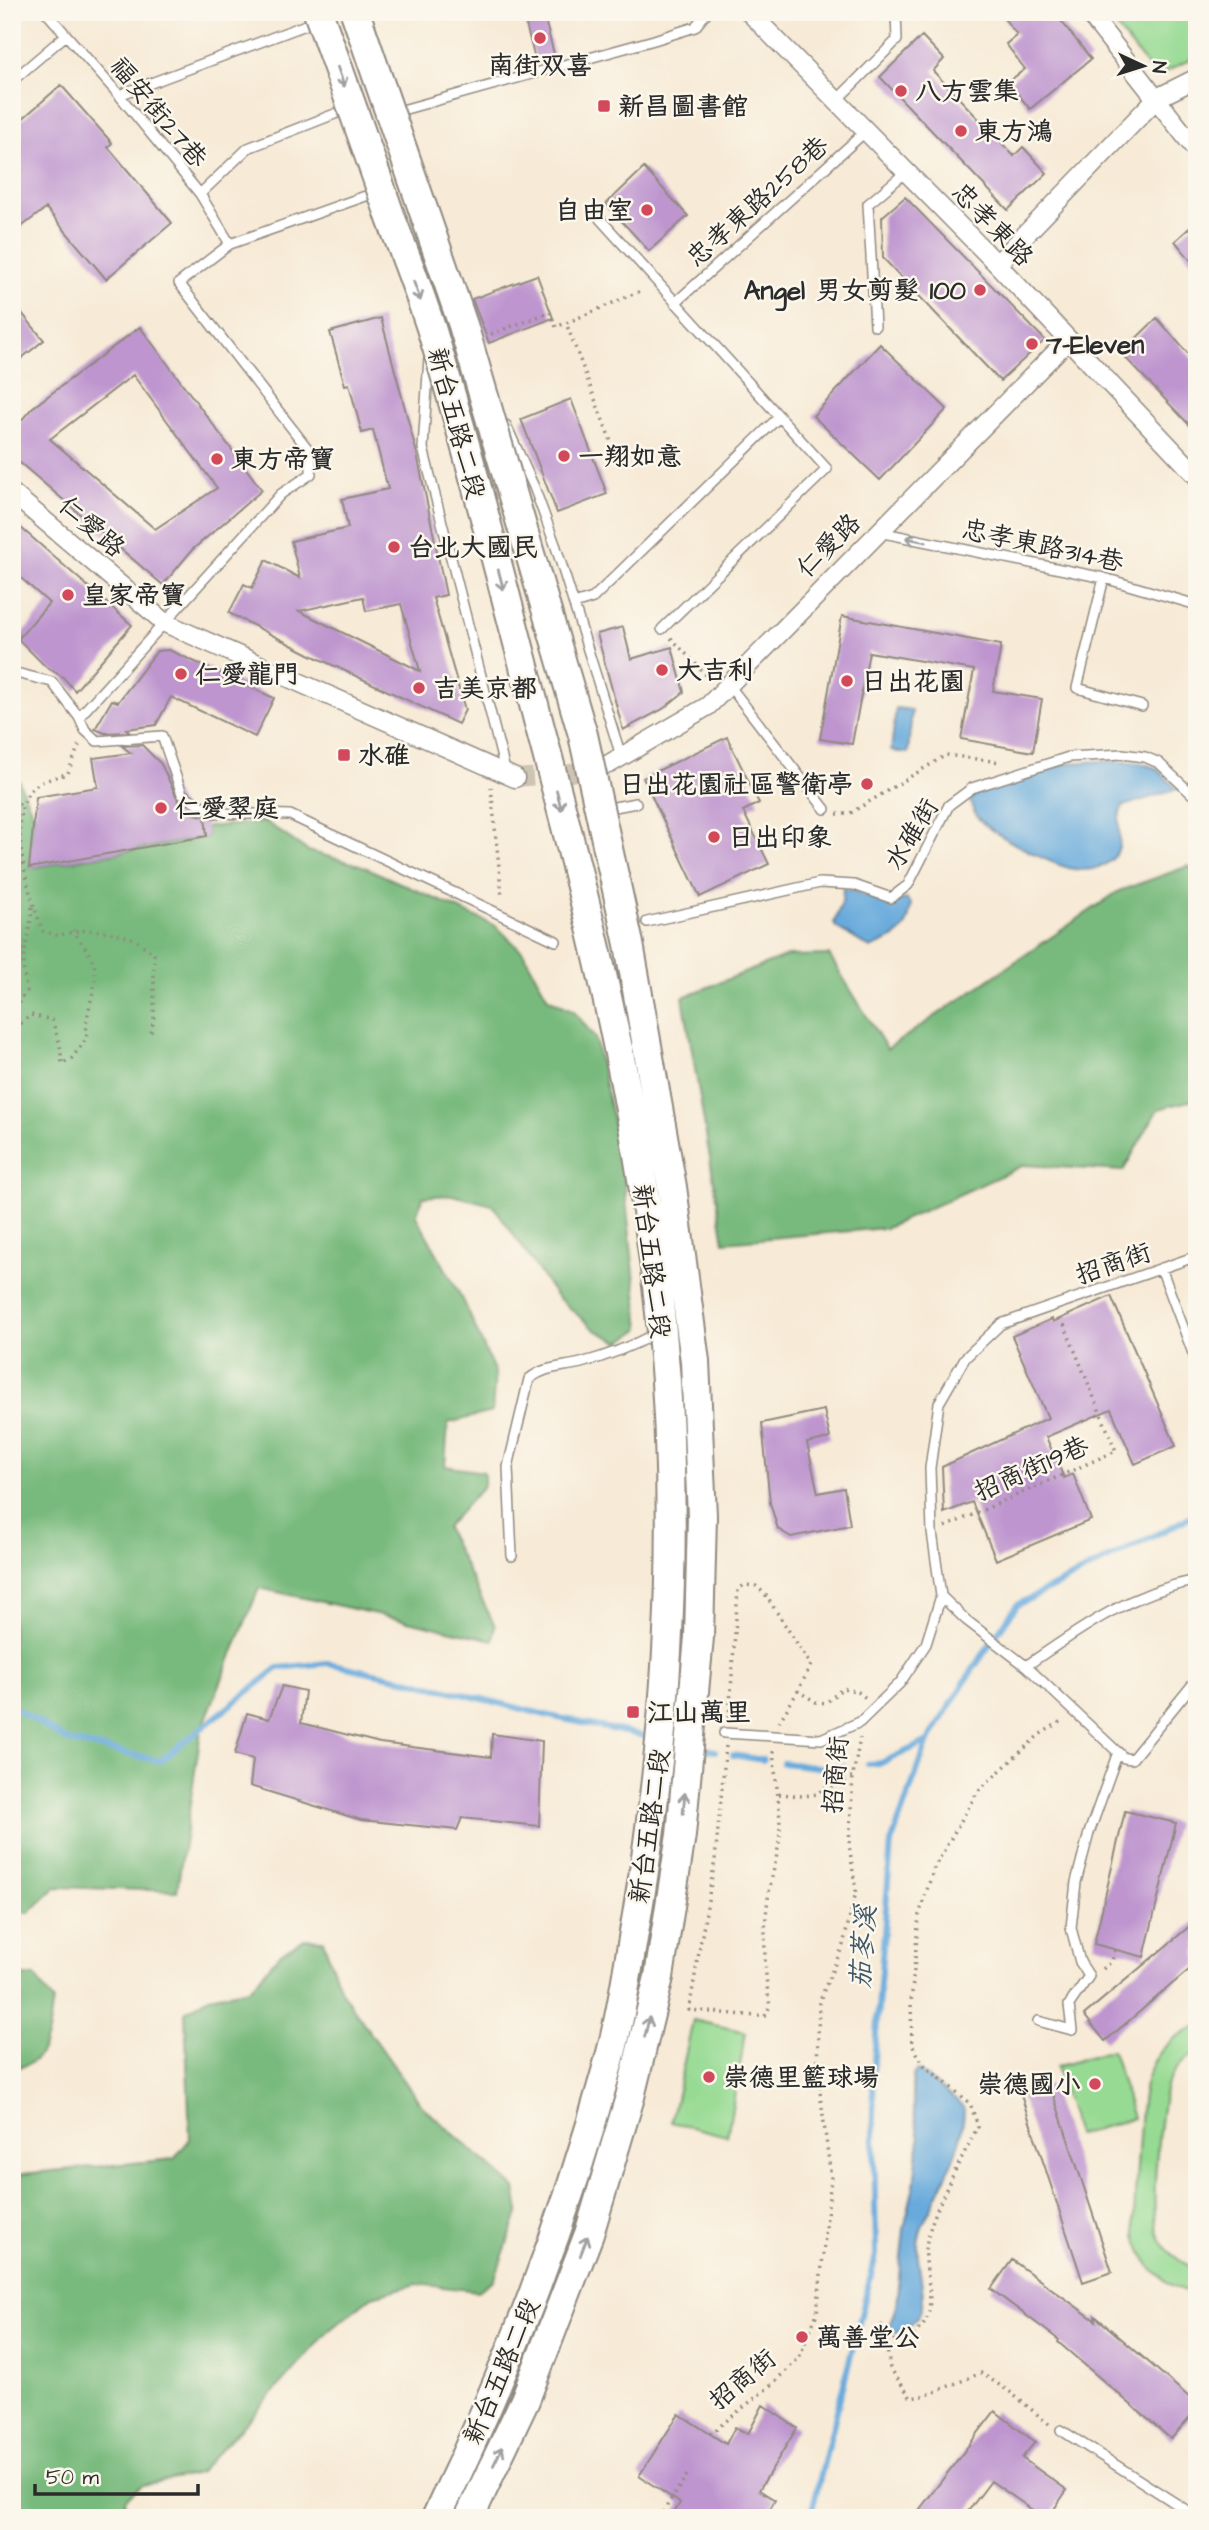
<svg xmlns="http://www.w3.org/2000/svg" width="1209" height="2530" font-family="'Architects Daughter','LXGW WenKai TC',sans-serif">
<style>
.green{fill:#96da93;stroke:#60825f;stroke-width:2}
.forest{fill:#78ba7d;stroke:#527254;stroke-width:2}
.water{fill:#68aadc;stroke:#4a6a84;stroke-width:2}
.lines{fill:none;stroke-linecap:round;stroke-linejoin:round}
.stream{stroke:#68aadc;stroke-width:6}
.building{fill:#be95cf;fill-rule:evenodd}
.minor-tunnel{stroke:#cec4b4;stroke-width:18;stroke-dasharray:18 9;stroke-linecap:butt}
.service-casing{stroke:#918a80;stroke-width:12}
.minor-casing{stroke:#918a80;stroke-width:21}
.path{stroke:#918a80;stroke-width:3.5;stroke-dasharray:2 5;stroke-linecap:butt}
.service{stroke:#fff;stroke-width:9}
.minor{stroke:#fff;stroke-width:18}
.primary-bridge-casing{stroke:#918a80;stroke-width:32;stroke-linecap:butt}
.primary-bridge{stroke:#fff;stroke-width:28}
.oneway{stroke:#a0a0a0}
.poi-dot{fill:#d1495b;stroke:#fbf7ec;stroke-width:2.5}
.labels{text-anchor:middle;stroke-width:5;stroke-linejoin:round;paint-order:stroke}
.poi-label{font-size:26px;font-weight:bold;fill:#2b2b2b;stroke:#fbf7ec;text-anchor:start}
.street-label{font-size:26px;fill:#2b2b2b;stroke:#fbf7ec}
.water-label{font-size:28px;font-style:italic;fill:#405769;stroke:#fbf7ec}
</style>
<rect width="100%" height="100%" fill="#fbf7ec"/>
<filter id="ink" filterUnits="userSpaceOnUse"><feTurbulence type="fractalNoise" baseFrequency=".0143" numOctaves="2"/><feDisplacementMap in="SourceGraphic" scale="14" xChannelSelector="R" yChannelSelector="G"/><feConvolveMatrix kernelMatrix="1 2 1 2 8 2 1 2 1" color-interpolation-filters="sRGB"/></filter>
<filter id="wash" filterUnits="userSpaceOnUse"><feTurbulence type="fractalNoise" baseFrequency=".00686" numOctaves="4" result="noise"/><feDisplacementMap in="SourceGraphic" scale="28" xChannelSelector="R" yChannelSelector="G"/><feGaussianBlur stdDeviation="1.57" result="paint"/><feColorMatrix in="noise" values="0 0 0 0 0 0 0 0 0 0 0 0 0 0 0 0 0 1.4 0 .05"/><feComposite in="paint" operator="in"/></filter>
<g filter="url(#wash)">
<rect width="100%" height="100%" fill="#f7ead6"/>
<path class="green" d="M1117,12H1197V56L1164,73L1154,74L1109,18Z
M693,2020L746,2032L727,2136L671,2122Z
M1197,2026V2052C1182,2060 1174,2071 1166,2086C1160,2113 1149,2209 1158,2233C1164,2251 1180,2263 1197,2269V2294C1159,2287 1136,2256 1134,2220C1135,2193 1137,2165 1139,2138C1142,2087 1144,2048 1197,2026Z
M1112,2050L1133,2118L1077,2135L1056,2067Z"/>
<path class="forest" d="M12,766L34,816L30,868L207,837L206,827L266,822L308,851L360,865L496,926L523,952L548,998L574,1011L595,1038L622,1162L640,1329L620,1342L595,1330L556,1296L493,1205L452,1195L423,1197L416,1216L464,1302L495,1373L492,1412L448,1423L445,1466L484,1472V1485L446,1528L495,1626L493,1640L259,1588L201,1731L177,1891L56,1887L29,1913L12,1912Z
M1189,866L1197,875V1099L1158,1109L1123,1171L1024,1165L886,1228L724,1242L683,997L787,956L829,955L887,1049L1119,891Z
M304,1939L323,1940L341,1991L422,2106L515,2188L519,2211L494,2280L477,2291L417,2284L372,2296L327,2332L255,2413L198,2473L143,2485L126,2498L119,2518H12V2175L174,2159L190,2139L185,2012L209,1997L249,1989L280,1954Z
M12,1975L35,1977L53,2001C48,2029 49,2067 12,2068Z"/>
<path class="water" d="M896,708L912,710L908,753L891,751Z
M1104,761L1140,763L1156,768L1177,789L1123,806C1112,824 1129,845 1110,861C1100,869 1087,871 1074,869C1054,866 993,835 979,819C974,814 972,807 970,800L978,793L1068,763Z
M843,888C866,892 882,908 906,899L911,904C908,935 898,936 870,948L836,927L834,923L842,902Z
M918,2070L964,2107C964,2144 946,2175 931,2208C927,2216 922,2224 920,2233C912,2260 929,2291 920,2312C916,2324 899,2335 887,2332L896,2306L904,2229L914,2185L919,2139L913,2108V2075Z"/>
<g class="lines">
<path class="stream" d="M12,1706L68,1741L160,1761L278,1668L328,1663L411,1681L550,1716L653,1738
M698,1747L715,1751
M733,1755L763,1760
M783,1763L826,1768L843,1766
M867,1764L881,1763L928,1741
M810,2518L876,2255L873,2073L891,1843L928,1741L967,1678L1017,1605L1197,1514"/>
</g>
<g id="blocks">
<path class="building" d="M543,12L555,58L536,63L524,17Z
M999,12H1054L1091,59L1030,109L1008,82L1025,69L1006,44L1017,35Z
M922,36L944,59L933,71L1014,156L1023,147L1047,173L1008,210L880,77Z
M61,85L112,143L108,147L172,223L106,279L46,208L12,234V128Z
M644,168L688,216L649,251L606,204Z
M905,197L1045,340L1000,381L883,258L882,217Z
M1197,221V268L1175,241Z
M537,275L553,318L489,343L472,299Z
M12,301L44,340L12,366Z
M381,318L417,454L446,595L433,598L465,710L458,724L309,654L229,613L244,584L252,588L266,560L300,578L291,541L348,528L342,499L388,489L373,430L362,433L349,384L345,385L330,332ZM363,597L366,611L401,604L420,671L299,611Z
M1157,318L1197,364V433L1121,353Z
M140,327L262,490L192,550L163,585L12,456V431L32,408ZM133,375L217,488L155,529L50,439Z
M880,344L947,409L880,480L813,416Z
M571,399L607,494L557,513L521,419Z
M12,520L132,625L75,691L63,677L46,667L18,639L49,603L12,570Z
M842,616L1001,645L993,691L1042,699L1033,752L961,739L974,670L869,652L852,744L820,739Z
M623,627L631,659L672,647L684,692L663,709L623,730L597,634Z
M169,650L274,698L255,737L171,697L156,725L126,729L129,732L105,733L95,729L112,700L118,702L157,651Z
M727,737L759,803L743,811L769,864L700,897L643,778Z
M142,745L161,764L184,812L205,816L207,836L29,868L36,797L98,787L93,758L131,753L122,746Z
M1111,1296L1176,1446L1135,1464L1111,1409L1046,1437L1064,1478L1073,1474L1091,1520L996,1560L972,1502L944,1513L942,1467L1048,1418L1012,1336L1052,1319L1053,1322Z
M824,1410L830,1438L807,1443L818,1493L844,1488L850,1525L791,1537L778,1529L770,1503L762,1423Z
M282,1686L305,1691L301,1723L380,1743L491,1757L492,1734L542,1741L539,1826L462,1818L457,1830L361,1820L250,1786L253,1759L235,1754L247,1713L269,1719Z
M1125,1811L1176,1823L1144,1957L1094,1944Z
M1197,1920V1963L1105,2041L1084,2015Z
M1050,2085L1112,2272L1083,2282L1021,2095Z
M1012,2260L1096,2321L1095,2316L1197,2404V2410L1171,2439L1058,2342L1059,2340L991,2289Z
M763,2405L797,2428L759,2490L775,2500L765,2518H671L680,2503L639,2476L679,2414L726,2444L735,2427L748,2434Z
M995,2411L1035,2442L1022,2458L1067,2490L1048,2518H1044L991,2481L963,2518H913Z"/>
</g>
</g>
<g filter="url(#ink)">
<use href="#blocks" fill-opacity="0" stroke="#918a80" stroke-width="2"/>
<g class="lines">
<path class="minor-tunnel" d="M515,778L567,774L598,766"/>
<g class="service-casing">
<path id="service" d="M46,12L119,95L200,194L230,244
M12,81L66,35
M119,95L319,20
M836,101L897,40L896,12
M395,112L654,40L695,27L707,12
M200,194L248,148L350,108
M600,219L827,469L662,629
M675,303L866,131
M875,326L868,204L905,173
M429,358L423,448L506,774
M506,425L534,487L556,547L621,756
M879,532L1104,578L1197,605
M1104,578L1077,688L1142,706
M574,604L593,598L779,417
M12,672L52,682L79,717L85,730L97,741L162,736L182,794L214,813L290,815L556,941
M728,684L825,809
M79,717L281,494L311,474V453L179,283L230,244L377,192
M604,809L636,803
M647,922L820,883L854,885L891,898L908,885L949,805L972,788L1069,757L1122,754L1145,757L1159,763L1192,794L1197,795
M1161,1268L1197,1364
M512,1556L508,1467L529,1379C546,1366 560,1368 581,1363C608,1356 632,1346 657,1333
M941,1596L966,1620L1026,1666L1124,1758L1132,1759L1197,1679
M1026,1666C1081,1628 1129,1593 1197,1580
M724,1733L821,1739L860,1722L900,1683L926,1644L941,1596L932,1532L930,1468L939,1403L965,1358L1001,1324L1197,1256
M1038,2021L1072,2030L1069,2005L1089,1976L1080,1962L1071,1928L1076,1882L1089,1833L1118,1752
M1061,2430L1197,2517"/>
</g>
<g class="minor-casing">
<path id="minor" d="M749,12L997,264L1197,476
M1088,12L1197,151
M997,264L1157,98L1197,78
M12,493L165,623L515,778
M609,764L708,706L1067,341"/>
</g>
<path class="path" d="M491,334L550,312L556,327L566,323
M618,460L566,323L643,290
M671,638L709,678
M79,745L68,773C59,777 47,779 38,784C1,806 30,900 43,931L59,936C80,927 109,930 131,938C139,941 147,949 154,954V1017L151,1033
M491,787L502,897
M12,807L22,803
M837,814H849L946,755L1000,762
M32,907C30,941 18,956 27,991C17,1002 15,1011 18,1026L31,1015L52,1020L60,1045L62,1064L72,1058L87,1038C83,1013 99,989 94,964C91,954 79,940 73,930
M945,1527L1116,1451L1061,1317
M729,1718L738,1590L744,1585L756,1586L765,1594L811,1665L798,1691L816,1702L826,1703L843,1688L858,1692L866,1698
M779,1722L798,1691
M726,1746L715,1860L689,2010L757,2016H765L770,2006C764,1973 763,1933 768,1899C771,1876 779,1854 780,1830C780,1803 775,1777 773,1750
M779,1794L802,1796L818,1794L824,1787L837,1785L853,1776
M1103,1969L1112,1961L1115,1950
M881,2324L886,2341
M1049,2424L1010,2392L981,2373L927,2395L911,2398L890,2368L886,2341C898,2341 911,2340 920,2329C939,2308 924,2275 926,2250C927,2218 963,2157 978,2126L970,2103L925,2066L912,2045L911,2003L919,1915L934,1868L978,1791L1039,1735L1063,1720
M710,2434L770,2386L799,2358L817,2313L831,2178L817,2068L819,2002L843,1945L856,1892L849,1844L853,1776L860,1738
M659,2518L689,2472"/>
<use href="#service" class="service"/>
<use href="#minor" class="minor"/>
<g class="primary-bridge-casing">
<path id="primary-bridge" d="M318,12C343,82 368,151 392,221C406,257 420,294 432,331C471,459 504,590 538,720C592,921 642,1124 662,1332C680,1525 669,1724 637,1915C628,1966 621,2019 607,2068C565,2223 506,2374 436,2518
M355,12L463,325L583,735L629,944L672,1187L695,1361L702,1516L699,1637L681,1835L659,1977L630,2097L589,2234L525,2400L469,2518"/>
</g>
<use href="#primary-bridge" class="primary-bridge"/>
</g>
<defs><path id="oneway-shaft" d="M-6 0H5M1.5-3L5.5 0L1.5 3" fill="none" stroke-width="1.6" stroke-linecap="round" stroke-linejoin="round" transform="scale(1.75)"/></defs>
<g class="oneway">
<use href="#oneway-shaft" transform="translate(341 77) rotate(70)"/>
<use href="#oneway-shaft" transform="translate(417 291) rotate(70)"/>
<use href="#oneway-shaft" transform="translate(916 540) rotate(-168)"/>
<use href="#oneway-shaft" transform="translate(501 580) rotate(75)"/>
<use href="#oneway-shaft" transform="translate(559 800) rotate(76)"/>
<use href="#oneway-shaft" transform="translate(684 1803) rotate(-85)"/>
<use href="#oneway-shaft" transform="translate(647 2027) rotate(-77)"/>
<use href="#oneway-shaft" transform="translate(584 2246) rotate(-69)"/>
<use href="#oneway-shaft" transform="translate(498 2456) rotate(-64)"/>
</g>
</g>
<g class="poi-dot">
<circle cx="540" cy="38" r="7"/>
<circle cx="901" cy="91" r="7"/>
<rect x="597" y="99" width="14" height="14" rx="3.5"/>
<circle cx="961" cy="131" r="7"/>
<circle cx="647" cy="210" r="7"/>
<circle cx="980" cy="290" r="7"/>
<circle cx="1032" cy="344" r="7"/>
<circle cx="564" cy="456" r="7"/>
<circle cx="217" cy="459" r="7"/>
<circle cx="394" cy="547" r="7"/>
<circle cx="68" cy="595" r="7"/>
<circle cx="662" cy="670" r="7"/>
<circle cx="181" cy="674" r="7"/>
<circle cx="847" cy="681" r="7"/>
<circle cx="419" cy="688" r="7"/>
<rect x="337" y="748" width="14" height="14" rx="3.5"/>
<circle cx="867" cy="784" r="7"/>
<circle cx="161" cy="808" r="7"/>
<circle cx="714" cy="837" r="7"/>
<rect x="626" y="1705" width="14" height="14" rx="3.5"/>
<circle cx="709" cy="2077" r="7"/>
<circle cx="1095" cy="2084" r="7"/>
<circle cx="802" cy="2337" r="7"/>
</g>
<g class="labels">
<g class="poi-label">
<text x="540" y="74" text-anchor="middle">南街双喜</text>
<text x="915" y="100">八方雲集</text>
<text x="618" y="115">新昌圖書館</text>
<text x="975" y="140">東方鴻</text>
<text x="633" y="219" text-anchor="end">自由室</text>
<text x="966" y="299" text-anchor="end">Angel 男女剪髮 100</text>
<text x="1046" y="353">7-Eleven</text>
<text x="578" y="465">一翔如意</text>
<text x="231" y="468">東方帝寶</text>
<text x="408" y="556">台北大國民</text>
<text x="82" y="604">皇家帝寶</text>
<text x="676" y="679">大吉利</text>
<text x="195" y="683">仁愛龍門</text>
<text x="861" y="690">日出花園</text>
<text x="433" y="697">吉美京都</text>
<text x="358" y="764">水碓</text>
<text x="853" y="793" text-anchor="end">日出花園社區警衛亭</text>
<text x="175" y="817">仁愛翠庭</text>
<text x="728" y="846">日出印象</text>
<text x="647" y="1721">江山萬里</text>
<text x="723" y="2086">崇德里籃球場</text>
<text x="1081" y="2093" text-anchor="end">崇德國小</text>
<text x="816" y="2346">萬善堂公</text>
</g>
<g class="street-label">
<text transform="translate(159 112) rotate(50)" y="9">福安街27巷</text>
<text transform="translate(757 201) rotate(-42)" y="9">忠孝東路258巷</text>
<text transform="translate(993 224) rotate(46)" y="9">忠孝東路</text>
<text transform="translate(457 423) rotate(75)" y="9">新台五路二段</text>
<text transform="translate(92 526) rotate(41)" y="9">仁愛路</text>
<text transform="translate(828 545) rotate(-45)" y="9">仁愛路</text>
<text transform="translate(1043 545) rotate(12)" y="9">忠孝東路314巷</text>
<text transform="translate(911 834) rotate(-59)" y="9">水碓街</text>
<text transform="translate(652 1261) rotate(83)" y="9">新台五路二段</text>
<text transform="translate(1113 1263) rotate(-19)" y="9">招商街</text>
<text transform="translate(1031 1468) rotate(-24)" y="9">招商街19巷</text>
<text transform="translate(835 1775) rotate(-85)" y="9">招商街</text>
<text transform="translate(649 1826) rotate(-82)" y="9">新台五路二段</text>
<text transform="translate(501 2371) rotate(-67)" y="9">新台五路二段</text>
<text transform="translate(742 2379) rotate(-40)" y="9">招商街</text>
</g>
<g class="water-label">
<text transform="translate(862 1947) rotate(-86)" y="10">茄苳溪</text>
</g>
</g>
<rect width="1209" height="2530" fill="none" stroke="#fbf7ec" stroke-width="42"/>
<g transform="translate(1143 66) rotate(94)" stroke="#fbf7ec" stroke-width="5" paint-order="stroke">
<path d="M0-5L12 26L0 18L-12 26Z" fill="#2b2b2b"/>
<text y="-10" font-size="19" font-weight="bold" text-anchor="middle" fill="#2b2b2b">N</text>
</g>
<path d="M35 2484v10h163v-10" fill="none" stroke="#2b2b2b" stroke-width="3.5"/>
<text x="46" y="2484" font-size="21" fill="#2b2b2b" stroke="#fbf7ec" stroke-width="5" paint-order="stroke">50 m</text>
</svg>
